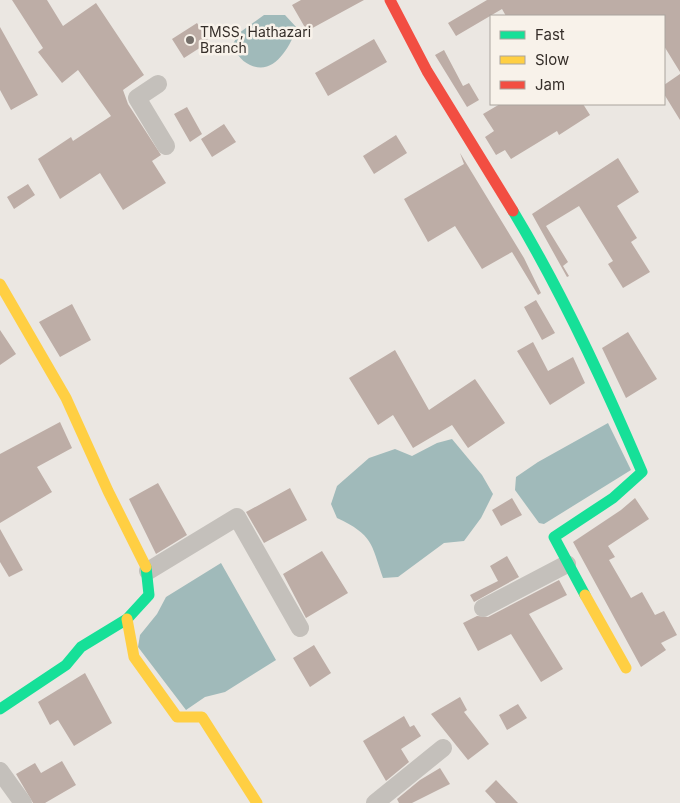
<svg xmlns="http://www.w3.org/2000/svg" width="680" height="803" font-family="Inter,sans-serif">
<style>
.water{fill:#a0baba}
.building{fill:#bdada6}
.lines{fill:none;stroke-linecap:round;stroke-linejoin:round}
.street{stroke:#c4c0bb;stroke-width:18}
.fast{stroke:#16e098;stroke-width:11}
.slow{stroke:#ffcf43;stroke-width:11}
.jam{stroke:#f24e42;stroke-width:11}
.poi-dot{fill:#756f6a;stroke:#f8f2ea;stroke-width:2}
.labels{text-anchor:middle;stroke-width:5;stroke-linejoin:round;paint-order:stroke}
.poi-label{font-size:14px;fill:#352e29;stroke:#f8f2ea;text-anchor:start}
</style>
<rect width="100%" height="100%" fill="#ebe7e2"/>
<path class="water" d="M264,15H285L297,28C289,48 274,76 250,65C240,60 236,53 233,44L239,33Z
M608,423L631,470L544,524L539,523L515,490L516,477L538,462Z
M452,439L482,475L493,494L481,518L464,541L444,543L398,577L383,578C371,543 373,535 337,518L331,504L337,486L369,458L395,449L412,456L437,443Z
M221,563L276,660L225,692L205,697L186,710L138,647L140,635L157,614L166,597Z"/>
<path class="building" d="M12,0H47L63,26L96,3L144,75L123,90L128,104L161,155L152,161L166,183L123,210L100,173L60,199L38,159L71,137L73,141L111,116L78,70L62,83L38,52L43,48Z
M301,0H364L307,31L292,5Z
M487,0H680V72L664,46V16H506L502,9L456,36L448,23Z
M197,23L209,42L184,58L172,39Z
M0,27L38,95L11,110L0,90Z
M374,39L387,62L328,96L315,73Z
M444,50L463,86L469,83L479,100L467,107L435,55Z
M680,74V120L664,94V85Z
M500,104H583L590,115L559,135L557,131L511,159L505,150L496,155L485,137L494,131L483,114Z
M187,107L202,134L190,142L174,114Z
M224,124L236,142L212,157L201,139Z
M396,135L407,153L374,174L363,156Z
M460,153L524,258L541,293L538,295L512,252L482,269L455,226L428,242L404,199L464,164Z
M618,158L639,192L617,206L637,238L631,242L650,272L623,288L608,264L613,261L579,206L546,226L568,262L563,266L569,276L567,277L532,214Z
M28,184L35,195L14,209L7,197Z
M536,300L555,333L542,340L524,307Z
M72,304L91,340L60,357L39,322Z
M0,330L16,354L0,365Z
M628,332L657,379L626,398L602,348Z
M533,342L548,371L573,357L585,383L550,405L517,351Z
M395,350L429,410L475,379L505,423L468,448L452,425L413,448L393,415L378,425L349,378Z
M60,422L72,448L37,467L52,492L0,523V454Z
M158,483L187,535L156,554L129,499Z
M290,488L307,520L264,543L246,512Z
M512,498L522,515L501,526L492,510Z
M635,498L649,519L608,546L615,557L609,560L631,598L642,592L655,615L664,611L677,635L661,643L666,650L641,667L573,542L621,510Z
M0,529L23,570L9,577L0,562Z
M322,551L348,593L306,618L283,574Z
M507,556L519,577L474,602L470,595L498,581L490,566Z
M559,580L567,595L529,614L563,669L541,682L511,634L478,651L463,623L477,616L488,617Z
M314,645L331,673L310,687L293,658Z
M85,673L112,723L74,746L58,720L50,725L38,702Z
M460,697L467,710L464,712L489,744L468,760L431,714Z
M518,704L527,718L507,730L499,715Z
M404,716L410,727L414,725L421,736L401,749L409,762L386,781L363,741Z
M62,761L76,785L45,803H33L16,774L35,763L41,773Z
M440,768L450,784L412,803H399L397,799L420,780Z
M496,780L518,803H496L485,791Z"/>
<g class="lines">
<path class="street" d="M158,84L137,98L166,146
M148,571L237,517L300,628
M483,608L567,564
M0,771L23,803
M375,803L443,748"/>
<path class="fast" d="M513,211C563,294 604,383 642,472L613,498L554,537L585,595
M0,709L66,665L81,647L127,619L149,595L146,567"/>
<path class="slow" d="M0,284L66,398L108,491L146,567
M585,595L626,668
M127,619L134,657L177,717H202L257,803"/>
<path class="jam" d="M390,0L427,71L513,211"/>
</g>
<circle class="poi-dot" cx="190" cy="40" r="5"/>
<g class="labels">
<g class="poi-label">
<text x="200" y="37">TMSS, Hathazari<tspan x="200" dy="16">Branch</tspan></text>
</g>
</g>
<rect x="490" y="15" width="175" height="90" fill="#f8f2ea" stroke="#aaa49d"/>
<rect x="500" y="31" width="25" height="8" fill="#16e098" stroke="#aaa49d"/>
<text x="535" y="40" font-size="15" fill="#352e29">Fast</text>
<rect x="500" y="56" width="25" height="8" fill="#ffcf43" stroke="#aaa49d"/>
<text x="535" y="65" font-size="15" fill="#352e29">Slow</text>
<rect x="500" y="81" width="25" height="8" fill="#f24e42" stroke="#aaa49d"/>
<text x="535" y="90" font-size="15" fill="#352e29">Jam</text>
</svg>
